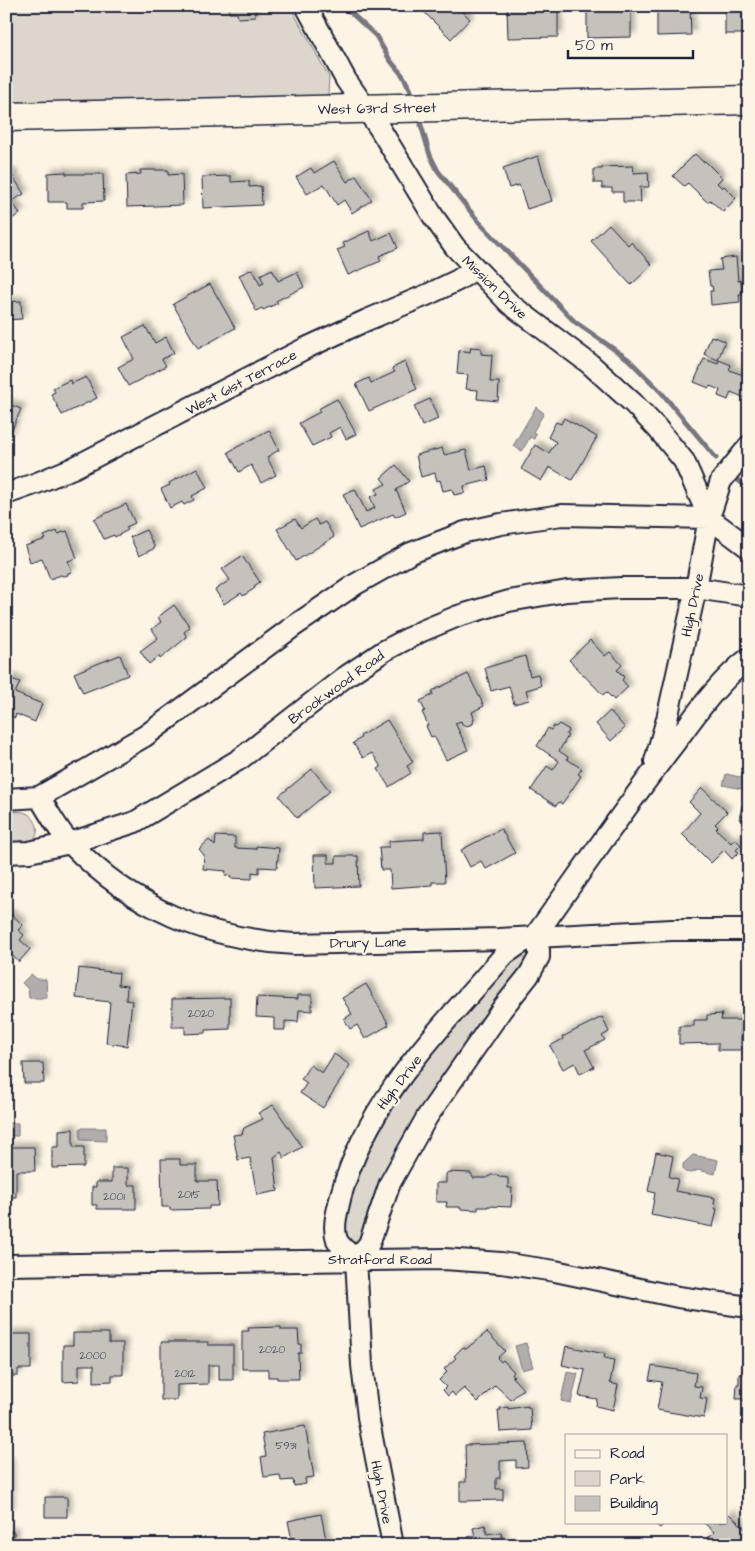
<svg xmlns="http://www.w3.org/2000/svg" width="755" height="1551" font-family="'Architects Daughter',sans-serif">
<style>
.green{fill:#dcd6cc;stroke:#7f7c84}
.water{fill:#b2adab;stroke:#78757e}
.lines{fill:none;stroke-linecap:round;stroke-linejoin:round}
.stream{stroke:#78757e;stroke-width:5}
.building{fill:#c6c1bb;stroke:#22223b;filter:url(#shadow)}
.minor-casing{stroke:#22223b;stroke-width:24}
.secondary-casing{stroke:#22223b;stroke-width:31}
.minor{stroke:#fcf5e5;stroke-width:20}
.secondary{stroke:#fcf5e5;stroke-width:28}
.labels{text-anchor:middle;stroke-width:4.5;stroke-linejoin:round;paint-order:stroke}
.number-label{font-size:11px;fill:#4b4a5b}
.street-label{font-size:14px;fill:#22223b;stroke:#fcf5e5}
</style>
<defs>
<filter id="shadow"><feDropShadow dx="4.5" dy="-4.5" stdDeviation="2.5" flood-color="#0004"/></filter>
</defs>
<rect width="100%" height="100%" fill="#fcf5e5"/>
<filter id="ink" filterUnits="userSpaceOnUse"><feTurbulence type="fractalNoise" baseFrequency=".02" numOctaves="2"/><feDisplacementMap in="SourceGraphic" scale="10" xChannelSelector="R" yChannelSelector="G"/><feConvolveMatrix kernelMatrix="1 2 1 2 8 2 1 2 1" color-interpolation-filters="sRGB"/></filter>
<g filter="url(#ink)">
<path class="green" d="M6,6H290L329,77L328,94L319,99L6,105Z
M6,812C11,812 18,811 23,812C34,814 43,831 33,840C27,847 15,845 6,845Z
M524,948L531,951L360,1241L352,1242L346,1237L344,1231L350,1195L362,1159L401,1089L470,1007Z"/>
<path class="water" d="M536,407L544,413L533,432L536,434L534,439L530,437L522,451L513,446Z
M726,774L749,779L747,790L723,785Z
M31,974L37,979H46L47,998H29L28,989L22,983Z
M6,1123H18V1136H6Z
M80,1128H106V1141L80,1140Z
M693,1155L718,1160L715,1174L698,1170L691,1173L685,1172L683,1168V1164Z
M526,1343L533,1367L522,1370L515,1346Z
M567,1372L578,1374L571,1403L561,1401Z"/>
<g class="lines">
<path class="stream" d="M346,6L349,11L376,36L390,60L403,76L412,93
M421,125L430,155L438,171L479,222L575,322L628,359L661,392L716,458
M736,479L749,488"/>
</g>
<path class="building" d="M229,6H255V17L238,18L237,13H229Z
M425,6H457L470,19L451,39L422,10Z
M690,7L691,35L657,36V8Z
M558,8V37L508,38L507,9Z
M631,8V37L587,38V9Z
M725,8H749V34H725Z
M695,154L703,162L705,161L722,178L717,183L722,188L724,186L736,198L723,212L710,200L707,202L688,183L684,186L673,176Z
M538,156L552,201L527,209L519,185L509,188L503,168Z
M334,161L347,182L356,176L372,200L352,213L344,200L337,205L324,184L307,194L296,177L311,168L314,173Z
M633,166L634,173L648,172L649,187H640L641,202H623V192H612V188H602V183H594V169H602V167Z
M140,170H168V175L182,174L183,205L127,207L126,175L141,174Z
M10,172L24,194L12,201L20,214L6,222V174Z
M66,172V174H103L104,201L83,202V208H67V202H48V173Z
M231,176V182L249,181V187L261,186L262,205L203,208L202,177Z
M609,224L628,245L631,242L652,265L631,285L591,241Z
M369,231L373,241L391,233L398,248L379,256L381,261L348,275L337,250L345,247L343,243Z
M736,257L738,281L741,280L742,294H739L740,302L711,305L710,291H713L712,286H710L708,271L722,270L720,259Z
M253,269L260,285L264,283L260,275L272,269L278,281L297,272L304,287L276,301L278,303L263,310L262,308L256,311L239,275Z
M210,284L235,328L198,349L173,304Z
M21,301L22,319L6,320V302Z
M145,326L155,343L166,337L174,353L162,359L166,366L128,386L118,367L134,359L123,337Z
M711,336L725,341L718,360L704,354Z
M471,347L481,348V354L492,355L490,382H499L498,401L477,399L478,390L466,389L468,375L457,374L459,350L470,352Z
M704,359L718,364L719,360L731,365L729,370L749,377V388L745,398L731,392L728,400L718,396L720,390L710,386L709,388L694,382Z
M405,362L417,389L369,411L356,384L369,378L371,383L395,372L392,368Z
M86,377L97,398L62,415L51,394L55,392L53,388L70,380L71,384Z
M337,399L356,434L346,439L340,427L329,433L331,437L312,446L299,423L320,412L318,409Z
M430,399L438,419L422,426L414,406Z
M6,403L21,409L9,437L6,435Z
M564,418L597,437L572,480L549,467L541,481L521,469L535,445L549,453L556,442L548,437L556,422L561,424Z
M269,430L279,450L267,457L276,475L261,483L251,465L239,472L228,452Z
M442,448L444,455L466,450L471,470L486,466L489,480L464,486L465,493L454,495L452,489L443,491L440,480L437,481L435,473L421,477L416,455Z
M396,465L409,481L396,490L406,512L395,517L393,514L359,529L343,494L355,489L366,512L375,508L370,497L378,494L376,489L386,484L381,478Z
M197,468L207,488L192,496L194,500L184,505L182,502L170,508L161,489L170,485L169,483Z
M126,504L135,523L126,527L128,530L115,537L114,535L104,539L94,519Z
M295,519L301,528L315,519L319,525L325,522L334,537L296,561L277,529Z
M146,530L155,548L139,556L130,537Z
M57,531L58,534L67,531L77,558L68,561L72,572L68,573V575L63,576L61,575L50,579L42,558L30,562L25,546L46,539L44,536Z
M242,556L260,582L254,586L255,588L243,596L241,593L224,604L215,590L230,580L222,569Z
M174,605L190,627L184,632L187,637L160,659L159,656L149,664L140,651L158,638L152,629L161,622L158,617Z
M590,640L605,656L610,652L622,665L617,670L624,677L622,680L628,687L614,700L606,692L603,695L569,660Z
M120,655L128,675L83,693L74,673Z
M525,656L530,676L538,674L541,686L526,690L529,700L514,704L509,686L491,691L485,668Z
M468,674L484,706L472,712L474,718L473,724L467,726L462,724L461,721L455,723L468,750L446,760L434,736L431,737L426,726L428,725L422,712L425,711L420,701L433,695L432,691Z
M6,677L20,682L15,693L42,704L35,722L16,714L15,718L6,714Z
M610,711L625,728L611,741L596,724Z
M387,720L413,762L407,766L411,773L389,787L378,769L381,767L372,753L363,758L353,743L361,738L360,736Z
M559,724L569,730L566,735L568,736L559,751L568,757L567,759L582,769L578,774L581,776L562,804L559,802L556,806L531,790L547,766L553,770L559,761L537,746L548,728L551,730L554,726L556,727Z
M312,769L330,791L297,818L279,796Z
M702,788L727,812L715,824L718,827L716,829L731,843L735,839L741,845L736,850L739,852L732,859L724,850L711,863L682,834L700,813L689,802Z
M748,805H749V825L743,824L744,820L739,819L742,806L747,807Z
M501,829L515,853L486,869L481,861L470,867L461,850Z
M442,831L445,882H432V885L391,888L390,870H381L379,847H389V841L424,839V832Z
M216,836L235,837V848L256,849V846L279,848L277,868L259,867V873L252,872V879L230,878L231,876L225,875L226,871L203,869L204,855L199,849L209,840L215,846Z
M314,855H328V863H336V856H358L359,886L315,888Z
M10,913L23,925L18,930L24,935L20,940L30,949L19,962L6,950V917Z
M79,968L119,973L118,985L127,986L126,1000L132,1001L127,1046L106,1043L110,1002L76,998Z
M366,984L389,1025L365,1039L357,1025L350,1029L344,1019L352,1014L342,998Z
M298,995H312V1011L299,1010L298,1022L285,1021V1030H274V1018L256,1017L257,997L298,999Z
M230,998V1029L206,1030V1033L185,1034V1027H172V999Z
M722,1014L721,1020H741V1050H718V1043L679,1044V1026H694V1020H707V1015Z
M602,1017L609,1032L602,1036L605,1040L585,1050L594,1067L580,1074L575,1063L563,1069L550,1046L563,1039L562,1037Z
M334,1054L350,1065L323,1108L300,1093L307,1083L301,1079L310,1065L322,1073Z
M23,1063H43L44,1083H24Z
M273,1105L302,1147L284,1158L281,1152L274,1157L278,1191L257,1195L250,1158L238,1160L233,1135L242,1134L244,1128L263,1119L258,1113Z
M73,1129V1147H84V1167L52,1168V1147H59V1130Z
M11,1147H34L35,1171H16V1197H6V1149H11Z
M656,1152L673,1156L669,1177L678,1179L675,1191L715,1198L714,1204L716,1205L715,1209H717L713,1227L651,1215L655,1193L648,1191Z
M161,1159H180V1165H197V1181H217L218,1206H209V1209L170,1210V1207H162Z
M112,1168H128V1185H136V1209H97V1205H92V1187H96V1182H112Z
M448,1172L471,1173L473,1178H487L491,1175H497L499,1177L508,1178V1188H512L511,1207L488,1206V1207H478V1210L460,1209V1207H446L447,1202H436V1183H446V1174Z
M281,1327V1330H298L299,1344H301V1353H298L299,1379H277V1377H268V1369H242V1331H249L248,1328Z
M487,1332L505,1351L497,1358L501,1362L503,1360L514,1372L512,1374L514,1376L512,1377L523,1389L511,1400L495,1385L478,1402L464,1388L455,1396L452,1392L448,1396L443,1390L446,1387L439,1380L447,1372L444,1369L456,1358L454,1356L463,1347L466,1349Z
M73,1333H109V1343H123V1375H112V1381L94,1382V1365H79V1381L63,1382V1345H73Z
M8,1334H31V1369H18V1376H6Z
M161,1342H208V1345H233V1380H219V1365H208V1384L177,1385V1400H161Z
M566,1346L605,1354L604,1358L614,1360L610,1383L618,1385L613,1410L596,1406L597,1399L579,1396L585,1370L562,1365Z
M652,1366L696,1373L694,1386L702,1387L700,1398L707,1399L704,1418L657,1410L662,1382L649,1380Z
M739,1374H749V1401H743V1399H736L737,1384H739Z
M528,1406V1408H530L532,1430L500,1432L498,1410H501L500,1408L508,1407V1409Z
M305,1426L314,1477L305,1478L306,1484L294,1486L293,1480L281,1481L280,1475L264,1477L261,1457L266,1456L262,1434Z
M527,1443L528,1467L516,1468V1460L500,1461V1478H496V1489H503V1500L460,1501V1482H466L465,1445Z
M6,1462H9L10,1512H6Z
M45,1497H67V1517H45Z
M321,1514L327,1545H293L288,1521Z
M729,1514L749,1532V1544L707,1545L704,1542L714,1532L704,1523L726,1522V1517Z
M653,1522H666L660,1528Z
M485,1525L487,1534L501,1532L504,1545H469L468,1537L475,1536L473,1528Z
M6,1532H14V1545H6Z"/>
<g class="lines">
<g class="minor-casing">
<path id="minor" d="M306,6L346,80L380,129L433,216L455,247L510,304L590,364L633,403L657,428L684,461L709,518L749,548
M6,494L37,483L73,468L306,348L367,320L429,294L458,280L475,269
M655,761L667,719L696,588L709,518L721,481L749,446
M39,797C49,812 58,831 71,844C133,908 206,939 294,944L499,939L672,930H749
M6,799L39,797L145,736L294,626L356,584L411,553L465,532L501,524L562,515L709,518
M6,853L29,852L70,843L135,822L240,759L345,677L384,651L422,631L458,616L509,601L567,591L621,588H696L749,596
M356,1259L369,1244L390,1183L427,1117L502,1009L529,975L539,957V950L535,936
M6,1265L444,1259L501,1263L555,1271L678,1297L749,1307
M393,1545L368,1417L362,1365L356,1259C350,1254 340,1247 337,1240C332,1226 338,1209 341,1195C369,1096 440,1030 505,954L521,943L535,936C581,872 626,806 674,744C697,713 718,682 749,658"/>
</g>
<g class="secondary-casing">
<path id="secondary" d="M6,117L749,100"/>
</g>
<use href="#minor" class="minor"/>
<use href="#secondary" class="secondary"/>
</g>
</g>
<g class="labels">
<g class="number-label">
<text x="201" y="1017">2020</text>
<text x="189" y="1198">2015</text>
<text x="114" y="1200">2001</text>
<text x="272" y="1353">2020</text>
<text x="93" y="1359">2000</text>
<text x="185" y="1377">2012</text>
<text x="286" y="1449">5931</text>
</g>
<g class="street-label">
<text transform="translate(377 108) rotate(-1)" y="5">West 63rd Street</text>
<text transform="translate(495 287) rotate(44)" y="5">Mission Drive</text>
<text transform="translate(241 382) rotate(-28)" y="5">West 61st Terrace</text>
<text transform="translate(692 605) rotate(-78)" y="5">High Drive</text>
<text transform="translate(336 687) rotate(-36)" y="5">Brookwood Road</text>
<text transform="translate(368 942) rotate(-1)" y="5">Drury Lane</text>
<text transform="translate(399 1082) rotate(-53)" y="5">High Drive</text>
<text x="380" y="1264">Stratford Road</text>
<text transform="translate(382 1492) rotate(79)" y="5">High Drive</text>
</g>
</g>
<rect width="755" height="1551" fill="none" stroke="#fcf5e5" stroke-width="25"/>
<rect x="12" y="12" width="730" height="1526" fill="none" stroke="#22223b" stroke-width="2" filter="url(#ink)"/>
<rect x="565" y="1434" width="162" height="90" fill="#fcf5e5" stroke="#a5a1a1"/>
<rect x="575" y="1450" width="25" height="8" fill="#fcf5e5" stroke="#a5a1a1"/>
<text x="610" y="1458" font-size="15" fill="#22223b">Road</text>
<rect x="575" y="1471" width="25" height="15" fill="#dcd6cc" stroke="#a5a1a1"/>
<text x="610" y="1484" font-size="15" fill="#22223b">Park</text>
<rect x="575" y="1496" width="25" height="15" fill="#c6c1bb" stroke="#a5a1a1"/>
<text x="610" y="1508" font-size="15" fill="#22223b">Building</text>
<path d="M568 50v8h125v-8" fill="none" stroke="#22223b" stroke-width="2.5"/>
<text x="575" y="50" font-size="15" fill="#22223b" stroke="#fcf5e5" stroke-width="4" paint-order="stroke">50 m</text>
</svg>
